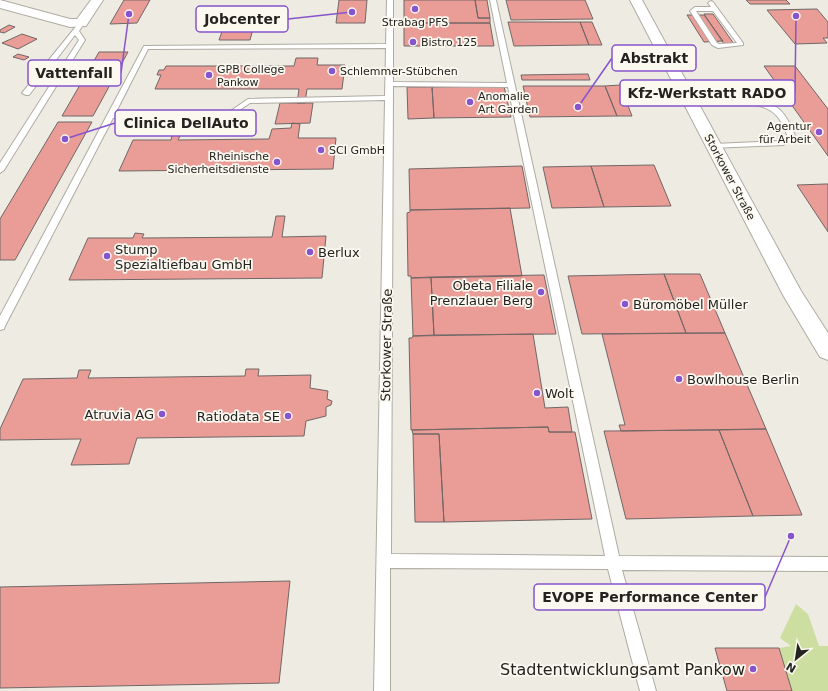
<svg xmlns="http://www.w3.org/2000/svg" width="828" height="691" font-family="'DejaVu Sans',sans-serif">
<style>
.green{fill:#cddea1}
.building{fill:#ea9c97;stroke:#716766}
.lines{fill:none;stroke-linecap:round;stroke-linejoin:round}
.service-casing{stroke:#aeaba3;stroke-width:2}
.minor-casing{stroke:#aeaba3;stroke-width:2}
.secondary-casing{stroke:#aeaba3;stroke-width:2}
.service{fill:#fff;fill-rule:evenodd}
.minor{fill:#fff;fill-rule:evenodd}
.secondary{fill:#fff;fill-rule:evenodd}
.poi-dot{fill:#8654cc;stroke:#fbf8f0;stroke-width:1.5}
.labels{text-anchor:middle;stroke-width:3.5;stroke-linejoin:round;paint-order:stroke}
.far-poi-label{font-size:11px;fill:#242320;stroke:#fbf8f0;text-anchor:start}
.far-street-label{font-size:11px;fill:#242320;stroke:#fbf8f0}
.poi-label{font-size:13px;fill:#242320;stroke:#fbf8f0;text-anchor:start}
.street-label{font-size:13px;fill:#242320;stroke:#fbf8f0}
.near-poi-label{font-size:16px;fill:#242320;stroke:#fbf8f0;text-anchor:end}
.leader{fill:none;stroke:#8654cc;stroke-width:1.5}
.callout-dot{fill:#8654cc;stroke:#fbf8f0;stroke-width:1.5}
.callout{fill:#fbf8f0;stroke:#8654cc;stroke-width:1.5}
.callout-label{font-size:14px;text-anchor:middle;font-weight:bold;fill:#242320}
</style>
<rect width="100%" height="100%" fill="#eeebe2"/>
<path class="green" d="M796,604L808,614L819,646H828V691H792L779,648L791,646L780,638Z"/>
<path class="building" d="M124,0H150L137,23L110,24Z
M339,0H367L365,23H336Z
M404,0H475L478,18H490V23H404Z
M475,0H487L490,18H478Z
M506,0H585L593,19L511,20Z
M746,0H786L790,4H750Z
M259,8L255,25H262V29H253L250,40H219L230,9Z
M817,9L828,22V38H823L827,43L795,44L767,10Z
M704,14H713L734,44H724Z
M687,15H704L723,41L704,42Z
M508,22H580L589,45L514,46Z
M580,22H592L602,45H589Z
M404,23H490L494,46H404Z
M9,25L15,27L4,33L0,32V30Z
M22,34L37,39L18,49L2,43Z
M99,52H128L93,116H62Z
M18,54L29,57L24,60L13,57Z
M296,58H318L317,65H345L342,89H307L305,103H297L299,89H155L161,75H157L159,70H164L166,66H294Z
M764,66H795L828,109V156Z
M588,74L590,80H522L521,75Z
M620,85L632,116H617L605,86Z
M504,86L511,117L434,118L432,87Z
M523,86H605L617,116L530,117Z
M407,87H432L434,118L408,119Z
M280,103H313L310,123L275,124Z
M58,122H92L15,260H0V219Z
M292,123L300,124L298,138H336L333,169L119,171L133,140H171L172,135L180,136L178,140L269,139L272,129L291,128Z
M654,165L671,206L604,207L591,166Z
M522,166L530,208L410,210L409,169Z
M591,166L604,207L552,208L543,167Z
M826,184H828V232L797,185Z
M510,208L522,276L411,278V276H408L407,213L410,212V210Z
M276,216H285L282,237L326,236L322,278L69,280L88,238H133L135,233L144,234L142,238L272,237Z
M664,274H700L725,333H686Z
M664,274L686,333L582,334L568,276Z
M544,275L556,334L434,335L431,277Z
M431,277L434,335L413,336L411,278Z
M725,333L766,429L621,431L619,425H625L602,334Z
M533,334L545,408L568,407L572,432H549L548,427L411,430L409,338H412L413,336Z
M246,369H259L258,376L311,375L310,388L328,391L327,399L332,401L331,405L326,407V416L306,421L304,436L137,438L129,464L71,465L81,439L0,440V429L23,379L77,378L79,370H91L88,378L245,376Z
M548,427L549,432H575L592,519L444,522L439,434H413L412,430Z
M766,429L802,515L753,516L719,430Z
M719,430L753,516L626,519L604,431Z
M413,434H439L444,522H415Z
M290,581L279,683L0,688V587Z
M715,648H779L792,691H727Z"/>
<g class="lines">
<g class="service-casing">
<path id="service" d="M387,0H393V82L507,83L490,0H496L619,556L828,557V571L622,570L656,691H640L608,569L390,568V691H374L385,100L250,103L231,116L113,118L5,326L4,329L0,330V316L144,46L386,44ZM386,48L385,96L248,99L229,112L115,114L148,49ZM393,86L508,87L605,556L391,554Z
M711,1L713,2L743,43V45L718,48L712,45L690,11L695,7H711L708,3ZM696,11H713L737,43L719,44L717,43Z
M78,24L83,25L79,31L85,40L4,170L0,173V163L79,40L75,35L29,95H26L22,93Z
M722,100C739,100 767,97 780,110C788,118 792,128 796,138L783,145L711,148L710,146L711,144H714L781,141L788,137C784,128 780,116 771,111C754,99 712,104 691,105L687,103L691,101Z"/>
</g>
<g class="minor-casing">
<path id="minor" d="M0,0L70,19H77L91,0H103L86,26L70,27L0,8Z"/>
</g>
<g class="secondary-casing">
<path id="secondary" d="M630,0H642L801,291L828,333V360L820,357L783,295Z"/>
</g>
<use href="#service" class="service"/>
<use href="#minor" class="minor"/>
<use href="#secondary" class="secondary"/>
</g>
<g class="poi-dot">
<circle cx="415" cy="9" r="4"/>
<circle cx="413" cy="42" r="4"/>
<circle cx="332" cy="71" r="4"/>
<circle cx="209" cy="75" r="4"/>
<circle cx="470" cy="102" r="4"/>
<circle cx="819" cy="132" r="4"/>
<circle cx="321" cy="150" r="4"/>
<circle cx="277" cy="162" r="4"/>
<circle cx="310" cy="252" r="4"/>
<circle cx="107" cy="256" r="4"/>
<circle cx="541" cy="292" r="4"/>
<circle cx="625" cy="304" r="4"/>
<circle cx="679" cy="379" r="4"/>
<circle cx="537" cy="393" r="4"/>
<circle cx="162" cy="414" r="4"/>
<circle cx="288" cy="416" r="4"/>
<circle cx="753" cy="669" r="4"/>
</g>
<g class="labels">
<g class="far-poi-label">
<text x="415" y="26" text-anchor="middle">Strabag PFS</text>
<text x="421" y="46">Bistro 125</text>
<text x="217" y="73">GPB College<tspan x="217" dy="13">Pankow</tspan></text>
<text x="340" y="75">Schlemmer-Stübchen</text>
<text x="478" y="100">Anomalie<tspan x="478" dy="13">Art Garden</tspan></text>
<text x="811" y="130" text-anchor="end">Agentur<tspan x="811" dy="13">für Arbeit</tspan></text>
<text x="329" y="154">SCI GmbH</text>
<text x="269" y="160" text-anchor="end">Rheinische<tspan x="269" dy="13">Sicherheitsdienste</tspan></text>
</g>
<g class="far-street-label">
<text transform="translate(730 177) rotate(62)" y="4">Storkower Straße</text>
</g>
<g class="poi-label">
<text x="115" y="254">Stump<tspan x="115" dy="15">Spezialtiefbau GmbH</tspan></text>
<text x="318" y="257">Berlux</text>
<text x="533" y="290" text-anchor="end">Obeta Filiale<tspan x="533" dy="15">Prenzlauer Berg</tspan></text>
<text x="633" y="309">Büromöbel Müller</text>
<text x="687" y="384">Bowlhouse Berlin</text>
<text x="545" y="398">Wolt</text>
<text x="154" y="419" text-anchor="end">Atruvia AG</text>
<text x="280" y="421" text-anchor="end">Ratiodata SE</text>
</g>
<g class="street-label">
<text transform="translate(386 345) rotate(-89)" y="5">Storkower Straße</text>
</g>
<g class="near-poi-label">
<text x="745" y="675">Stadtentwicklungsamt Pankow</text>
</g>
</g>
<path class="leader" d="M352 12L288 19M578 107L612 58M129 14L121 73M796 16L795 93M65 139L115 123M791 536L765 597"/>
<g class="callout-dot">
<circle cx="352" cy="12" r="4"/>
<circle cx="578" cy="107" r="4"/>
<circle cx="129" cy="14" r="4"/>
<circle cx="796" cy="16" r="4"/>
<circle cx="65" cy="139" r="4"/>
<circle cx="791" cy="536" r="4"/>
</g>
<g class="callout">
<rect x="196" y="6" width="92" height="26" rx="4"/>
<rect x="612" y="45" width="84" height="26" rx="4"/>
<rect x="28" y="60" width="93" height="26" rx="4"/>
<rect x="620" y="80" width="175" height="26" rx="4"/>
<rect x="115" y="110" width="141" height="26" rx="4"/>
<rect x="534" y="584" width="231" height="26" rx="4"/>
</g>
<g class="callout-label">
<text x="242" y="24">Jobcenter</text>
<text x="654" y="63">Abstrakt</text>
<text x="74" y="78">Vattenfall</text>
<text x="707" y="98">Kfz-Werkstatt RADO</text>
<text x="186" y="128">Clinica DellAuto</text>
<text x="650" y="602">EVOPE Performance Center</text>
</g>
<g transform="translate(796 659) rotate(210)" stroke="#fbf8f0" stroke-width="3" paint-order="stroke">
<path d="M0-3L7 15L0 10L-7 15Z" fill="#242320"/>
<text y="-6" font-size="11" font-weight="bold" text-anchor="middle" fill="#242320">N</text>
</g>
</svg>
